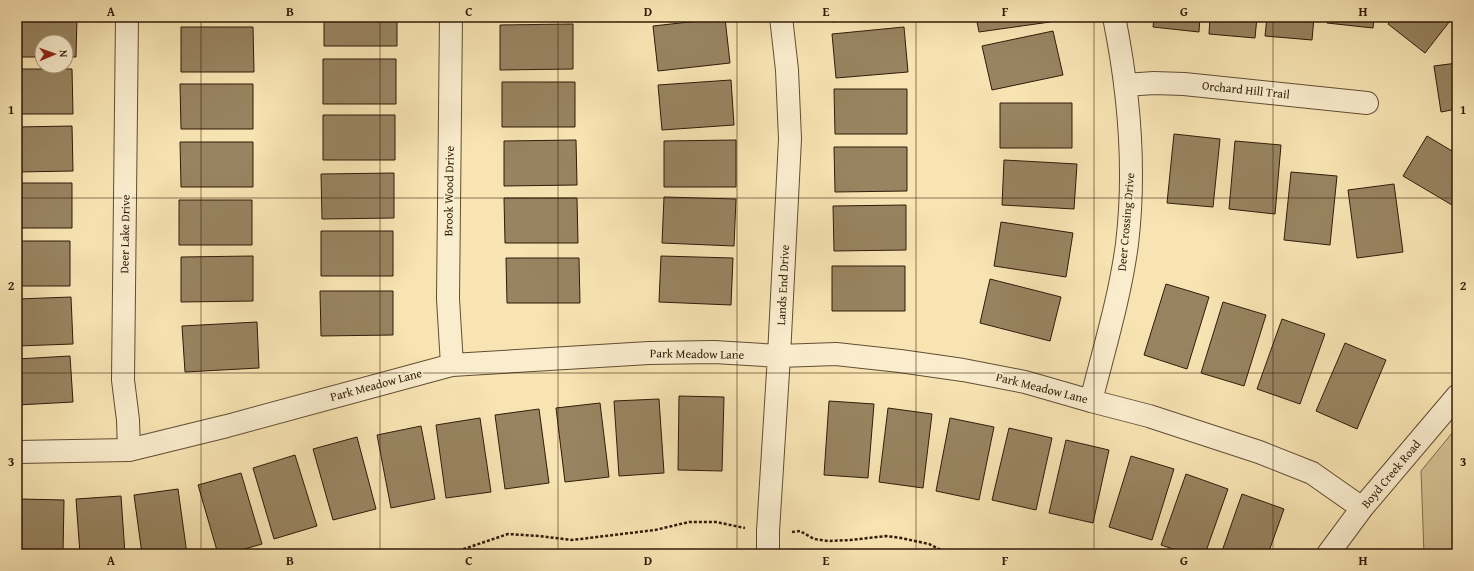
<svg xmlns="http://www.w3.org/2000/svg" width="1474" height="571" font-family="'Gentium Book Plus',serif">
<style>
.green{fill:#d6c296;stroke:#836e4f}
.building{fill:#988461;stroke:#301b08}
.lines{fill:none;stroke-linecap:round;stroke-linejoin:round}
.street-casing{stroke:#624d33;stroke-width:24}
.path{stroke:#301b08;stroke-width:2.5;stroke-dasharray:3 2;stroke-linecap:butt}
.street{stroke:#faedce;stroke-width:22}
.grid{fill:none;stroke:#301b08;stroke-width:1;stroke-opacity:0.55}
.labels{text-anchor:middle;stroke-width:3.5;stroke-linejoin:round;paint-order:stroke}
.street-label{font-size:12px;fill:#301b08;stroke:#faedce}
.neatline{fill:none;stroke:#301b08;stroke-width:1.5}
.grid-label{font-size:13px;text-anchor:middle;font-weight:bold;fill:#301b08}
</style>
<rect width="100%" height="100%" fill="#f8e4b3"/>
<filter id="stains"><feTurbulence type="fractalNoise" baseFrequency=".005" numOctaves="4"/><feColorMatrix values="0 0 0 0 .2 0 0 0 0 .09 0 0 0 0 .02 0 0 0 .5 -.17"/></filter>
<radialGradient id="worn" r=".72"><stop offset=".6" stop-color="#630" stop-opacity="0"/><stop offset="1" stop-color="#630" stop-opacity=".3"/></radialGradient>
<path class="green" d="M1457,427V554H1424L1421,471Z"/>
<path class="building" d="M17,17H77L76,57H66V42H42V57H17Z
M324,17H397V46H324Z
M831,17H875L832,22Z
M976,17H1050V22L979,32Z
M1154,17H1200L1199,32L1153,27Z
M1210,17H1257L1255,38L1209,34Z
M1267,17H1314L1312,40L1265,36Z
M1328,17H1374L1373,28L1327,23Z
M1394,17H1453L1425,53L1388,24Z
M725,18L730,63L658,71L653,26Z
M573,24V69L500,70V25Z
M181,27H253L254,72H181Z
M904,27L908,72L836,78L832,34Z
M1053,31L1063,75L992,90L982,46Z
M323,59H396V104H323Z
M1457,63V109L1441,112L1434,66Z
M17,69H72L73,114H17Z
M731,80L734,125L662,130L658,85Z
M502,82H575V127H502Z
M180,84H253V129H181Z
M834,89H907V134H835Z
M1000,103H1072V148H1000Z
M323,115H395V160H323Z
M72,126L73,171L17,172V127Z
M1174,134L1220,139L1213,207L1167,203Z
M1427,136L1457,154V208L1403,176Z
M576,140L577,185L504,186V141Z
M736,140V187H664V141Z
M1235,141L1281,145L1275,214L1229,209Z
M180,142H253V187H181Z
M834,147H907V191L835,192Z
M1004,160L1077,164L1074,209L1002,205Z
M1291,172L1337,176L1330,245L1284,240Z
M394,173V218L322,219L321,174Z
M17,183H72V228H17Z
M1394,184L1403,252L1357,258L1348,190Z
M664,197L736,199L734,246L662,243Z
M504,198H577L578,243H505Z
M179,200H252V245H179Z
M906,205V250L834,251L833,206Z
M1001,222L1073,233L1066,277L994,266Z
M321,231H393V276H321Z
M17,241H70V286H17Z
M253,256V301L181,302V257Z
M661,256L733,258L731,305L659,302Z
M506,258H579L580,303H507Z
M832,266H905V311H832Z
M990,279L1061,297L1050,341L980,323Z
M1166,284L1209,297L1187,369L1144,355Z
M320,291H393V335L321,336Z
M71,297L73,344L17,346V299Z
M1223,302L1266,315L1244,386L1201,373Z
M1282,319L1325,334L1300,404L1257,389Z
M257,322L259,368L185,372L182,326Z
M1345,343L1386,360L1357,429L1316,411Z
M70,356L73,402L17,405V359Z
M679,396L724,397L722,471L678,470Z
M659,399L664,473L619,476L614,401Z
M829,401L874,404L868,478L824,475Z
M600,403L609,477L565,482L556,408Z
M888,408L932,414L923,488L879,482Z
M539,409L549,483L505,489L495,415Z
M480,418L491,492L446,498L436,425Z
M950,418L994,427L979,500L936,491Z
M421,426L435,499L391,508L377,435Z
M1009,428L1052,438L1036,510L992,500Z
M357,437L376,509L333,520L313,449Z
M1066,440L1109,450L1093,523L1049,513Z
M295,455L317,526L274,539L253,468Z
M1131,456L1174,469L1152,540L1109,527Z
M241,473L262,544L227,554H218L198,485Z
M1186,474L1228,489L1205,554H1188L1161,545Z
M178,489L187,554H142L134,495Z
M1242,494L1284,509L1268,554H1221Z
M121,496L125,554H80L76,499Z
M20,499L64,500L63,554H18Z"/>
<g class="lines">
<g class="street-casing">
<path id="street" d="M127,17L123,380L128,420L129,450
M451,17L448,299L452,365
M1125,85L1154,83L1184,84L1367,103
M1091,401C1104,349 1120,297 1127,244C1136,169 1129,91 1114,17
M17,452L129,450L227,426L452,365L649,353L714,352L779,356L836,354L900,361L963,370L1025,382L1091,401L1149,416L1259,452L1312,473L1362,508
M768,554V531L779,356L790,139L787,70L781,17
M1328,554L1362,508L1457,396"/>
</g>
<path class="path" d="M792,532L800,531L814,539L828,541L851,540L886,536L901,538L929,544L949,554
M449,554L508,534L539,536L572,540L655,530L689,522H716L745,528"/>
<use href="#street" class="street"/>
</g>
<path class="grid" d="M201,17V554M380,17V554M558,17V554M737,17V554M916,17V554M1094,17V554M1273,17V554M17,198H1457M17,373H1457"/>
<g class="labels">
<g class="street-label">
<text transform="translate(1246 90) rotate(6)" y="4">Orchard Hill Trail</text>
<text transform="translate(449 191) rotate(-89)" y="4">Brook Wood Drive</text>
<text transform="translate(1126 222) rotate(-85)" y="4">Deer Crossing Drive</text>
<text transform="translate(125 234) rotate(-89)" y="4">Deer Lake Drive</text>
<text transform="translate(783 285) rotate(-87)" y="4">Lands End Drive</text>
<text transform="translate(697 354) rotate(1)" y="4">Park Meadow Lane</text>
<text transform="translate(376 385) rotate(-15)" y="4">Park Meadow Lane</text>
<text transform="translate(1042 388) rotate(14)" y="4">Park Meadow Lane</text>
<text transform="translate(1391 474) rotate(-50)" y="4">Boyd Creek Road</text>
</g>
</g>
<rect width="1474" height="571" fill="none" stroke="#f8e4b3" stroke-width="44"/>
<g transform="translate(54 54) rotate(88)"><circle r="19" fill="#faedce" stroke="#a9997f"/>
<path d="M0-3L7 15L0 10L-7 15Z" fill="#8f2418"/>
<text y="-6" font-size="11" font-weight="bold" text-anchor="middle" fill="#301b08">N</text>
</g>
<rect x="22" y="22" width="1430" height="527" class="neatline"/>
<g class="grid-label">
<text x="111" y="16">A</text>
<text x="290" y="16">B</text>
<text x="469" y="16">C</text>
<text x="648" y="16">D</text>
<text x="826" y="16">E</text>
<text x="1005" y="16">F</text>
<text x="1184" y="16">G</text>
<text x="1363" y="16">H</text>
<text x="11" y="114">1</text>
<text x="1463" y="114">1</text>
<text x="11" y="290">2</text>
<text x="1463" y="290">2</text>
<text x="11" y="466">3</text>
<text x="1463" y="466">3</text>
<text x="111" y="565">A</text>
<text x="290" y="565">B</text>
<text x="469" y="565">C</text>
<text x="648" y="565">D</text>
<text x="826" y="565">E</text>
<text x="1005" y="565">F</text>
<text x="1184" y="565">G</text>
<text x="1363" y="565">H</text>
</g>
<rect width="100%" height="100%" filter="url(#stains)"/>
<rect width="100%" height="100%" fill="url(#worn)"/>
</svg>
